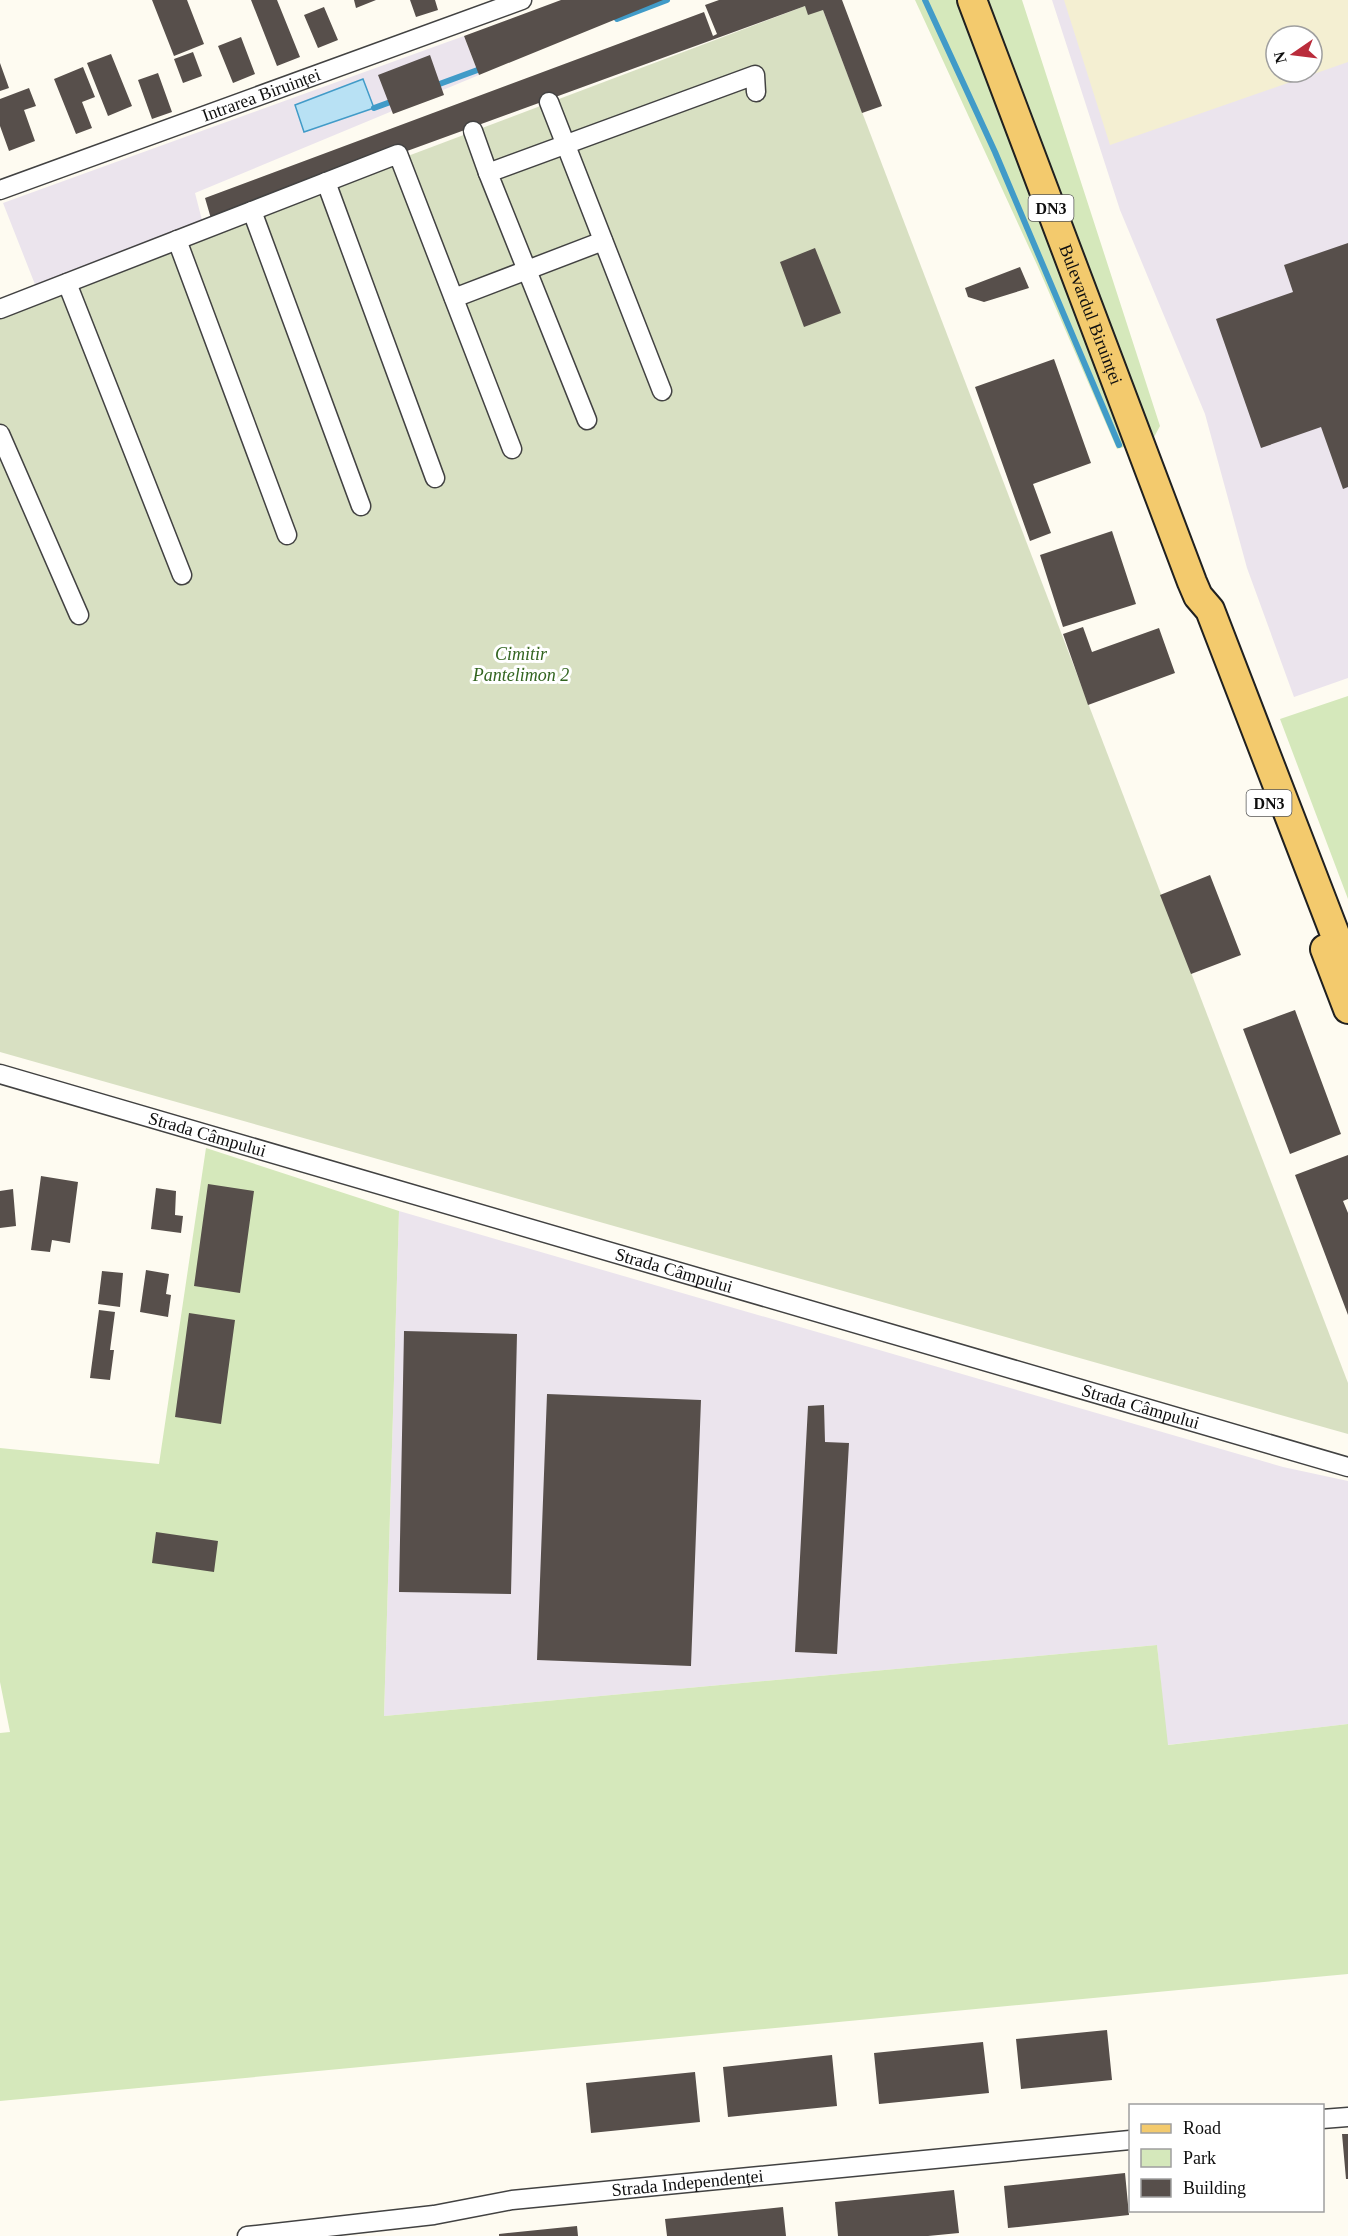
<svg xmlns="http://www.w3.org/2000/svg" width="1348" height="2236" font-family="'Times New Roman',serif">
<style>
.industrial{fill:#ebe4ed;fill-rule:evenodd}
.farmland{fill:#f4efd2;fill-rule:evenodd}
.green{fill:#d5e8bb}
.cemetery{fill:#d8e0c2}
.water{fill:#b8e1f4;stroke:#419bc8;stroke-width:1.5}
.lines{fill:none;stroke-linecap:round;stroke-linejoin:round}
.stream{stroke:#419bc8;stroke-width:6}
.building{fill:#574f4b}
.street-casing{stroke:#424242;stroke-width:21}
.primary-casing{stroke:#202020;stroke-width:32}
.street{stroke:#fff;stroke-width:18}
.primary{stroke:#f3ca6d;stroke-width:28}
.labels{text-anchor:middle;stroke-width:6;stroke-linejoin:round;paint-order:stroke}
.shield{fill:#fff;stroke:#575757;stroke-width:1.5}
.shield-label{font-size:16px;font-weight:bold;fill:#0f0f0f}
.street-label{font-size:18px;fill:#0f0f0f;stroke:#fff}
.park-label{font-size:18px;font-style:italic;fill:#336521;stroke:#fff}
</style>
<rect width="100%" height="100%" fill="#fefbf1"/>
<path class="industrial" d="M1052,0H1348V678L1294,697L1247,568L1205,414L1120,210ZM1276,36H1312V72H1276Z
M464,36L479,75L195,193L203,224L36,287L3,203Z
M399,1211L1283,1467L1348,1481V1724L1167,1745L1157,1645L384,1716Z"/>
<path class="farmland" d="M1064,0H1348V62L1110,145ZM1276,36H1312V72H1276Z"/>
<path class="green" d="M915,0H1022L1160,426L1153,439L1117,449L1038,267Z
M1348,696V899L1280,719Z
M206,1148L399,1211L384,1716L1157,1645L1168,1745L1348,1724V1974L0,2101V1733L10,1732L0,1682V1448L159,1464Z"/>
<path class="cemetery" d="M805,6L823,10L1348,1383V1434L0,1052V310Z"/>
<path class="water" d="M363,79L374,108L304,132L295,105Z"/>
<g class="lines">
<path class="stream" d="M925,0L995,152L1119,445
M617,19L667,0
M434,86L483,68
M374,108L396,100"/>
</g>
<path class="building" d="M152,0H187L204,44L174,56Z
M251,0H277L300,57L277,66Z
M354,0H376L356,8Z
M410,0H435L438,10L416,17Z
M561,0H663L479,75L464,36Z
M719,0H842L882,106L862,113L823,10L808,15L805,6L212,222L205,198L704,12L713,36L717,34L705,5Z
M324,7L338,40L318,48L304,15Z
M241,37L255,74L233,83L218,46Z
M193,52L202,76L183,83L174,59Z
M111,54L132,106L108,116L87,63Z
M430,55L444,95L393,114L378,75Z
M0,63L9,88L0,91Z
M83,67L95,97L82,102L92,128L76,134L54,79Z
M158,73L172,112L152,119L138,80Z
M29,88L36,106L24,110L35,141L9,151L0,126V99Z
M1348,243V487L1343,489L1321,427L1261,448L1216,319L1293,292L1284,265Z
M815,248L841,313L804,327L780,262Z
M1020,267L1029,288L984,302L968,297L965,288Z
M1054,359L1091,463L1033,484L1051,533L1030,541L975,387Z
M1112,531L1136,604L1063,627L1040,555Z
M1083,627L1092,652L1159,628L1175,673L1088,705L1063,634Z
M1210,875L1241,955L1191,974L1160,895Z
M1295,1010L1341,1134L1290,1154L1243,1029Z
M1348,1155V1199L1343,1201L1348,1213V1315L1295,1175Z
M41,1176L78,1182L70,1243L52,1240L50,1252L31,1250Z
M208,1184L254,1191L240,1293L194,1286Z
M156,1188L176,1191L175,1215L183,1216L181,1233L151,1229Z
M13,1189L16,1226L0,1228V1191Z
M146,1270L169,1274L166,1294L171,1295L168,1317L140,1312Z
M102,1271L123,1273L120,1307L98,1304Z
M99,1310L115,1312L110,1350H114L110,1380L90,1378Z
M189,1313L235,1320L221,1424L175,1417Z
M404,1331L517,1334L511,1594L399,1592Z
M547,1394L701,1400L691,1666L537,1660Z
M824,1405L825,1442L849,1443L837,1654L795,1652L808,1406Z
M156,1532L218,1541L214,1572L152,1563Z
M1107,2030L1112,2080L1021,2089L1016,2039Z
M983,2042L989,2093L879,2104L874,2053Z
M832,2055L837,2106L728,2117L723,2067Z
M695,2072L700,2122L591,2133L586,2083Z
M1342,2134H1348V2179H1346Z
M1125,2173L1129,2215L1008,2228L1004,2186Z
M954,2190L959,2233L928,2236H838L835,2202Z
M783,2207L786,2236H667L665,2219Z
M577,2226L578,2236H499V2234Z"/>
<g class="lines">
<g class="street-casing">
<g id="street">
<path d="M549,102L662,391"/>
<path d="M473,131L488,173"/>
<path d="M326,182L435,478"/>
<path id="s1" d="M0,190L522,0"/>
<path d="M252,211L361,506"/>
<path d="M177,240L287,535"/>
<path d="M67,283L182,575"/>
<path d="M454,298L603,241"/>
<path d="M0,309L398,154L512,449"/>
<path d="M587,420L488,173L755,75L756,92"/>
<path d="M0,434L79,615"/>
<path id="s2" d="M0,1074L1348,1467"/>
<path d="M1322,2119L1348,2117"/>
<path id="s3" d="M247,2236L434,2215L512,2200L1130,2140"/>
</g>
</g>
<g class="primary-casing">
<g id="primary">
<path id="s4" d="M972,0L1192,582L1198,596L1210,610L1348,968"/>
<path d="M1325,949L1348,1009"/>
</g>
</g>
<use href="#street" class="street"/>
<use href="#primary" class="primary"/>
</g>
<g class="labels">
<g class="shield">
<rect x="1028.5" y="195" width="45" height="26" rx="4.5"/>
<rect x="1246.5" y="790" width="45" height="26" rx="4.5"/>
</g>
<g class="shield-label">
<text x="1051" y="214">DN3</text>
<text x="1269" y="809">DN3</text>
</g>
<g class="street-label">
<text dy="6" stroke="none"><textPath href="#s1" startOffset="278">Intrarea Biruinței</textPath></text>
<text dy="6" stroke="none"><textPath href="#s4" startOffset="336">Bulevardul Biruinței</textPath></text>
<text dy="6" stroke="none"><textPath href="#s2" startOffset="216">Strada Câmpului</textPath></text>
<text dy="6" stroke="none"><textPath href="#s2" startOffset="702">Strada Câmpului</textPath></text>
<text dy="6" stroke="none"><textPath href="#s2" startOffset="1188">Strada Câmpului</textPath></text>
<text dy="6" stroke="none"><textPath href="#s3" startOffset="444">Strada Independenței</textPath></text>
</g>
<g class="park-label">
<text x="521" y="660">Cimitir<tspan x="521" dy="21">Pantelimon 2</tspan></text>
</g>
</g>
<rect x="1129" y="2104" width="195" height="108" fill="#ffffff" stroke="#9f9f9f" stroke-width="1.5"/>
<rect x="1141" y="2124" width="30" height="9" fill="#f3ca6d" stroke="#9f9f9f" stroke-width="1.5"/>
<text x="1183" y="2134" font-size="18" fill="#0f0f0f">Road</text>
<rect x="1141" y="2149" width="30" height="18" fill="#d5e8bb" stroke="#9f9f9f" stroke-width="1.5"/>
<text x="1183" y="2164" font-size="18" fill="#0f0f0f">Park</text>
<rect x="1141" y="2179" width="30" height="18" fill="#574f4b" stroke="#9f9f9f" stroke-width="1.5"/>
<text x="1183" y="2194" font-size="18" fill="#0f0f0f">Building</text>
<g transform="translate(1294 54) rotate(256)"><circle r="28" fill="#ffffff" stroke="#9f9f9f" stroke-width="1.5"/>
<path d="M0-4.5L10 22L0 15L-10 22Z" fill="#ba2c3b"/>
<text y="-9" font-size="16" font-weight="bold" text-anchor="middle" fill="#0f0f0f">N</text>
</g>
</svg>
